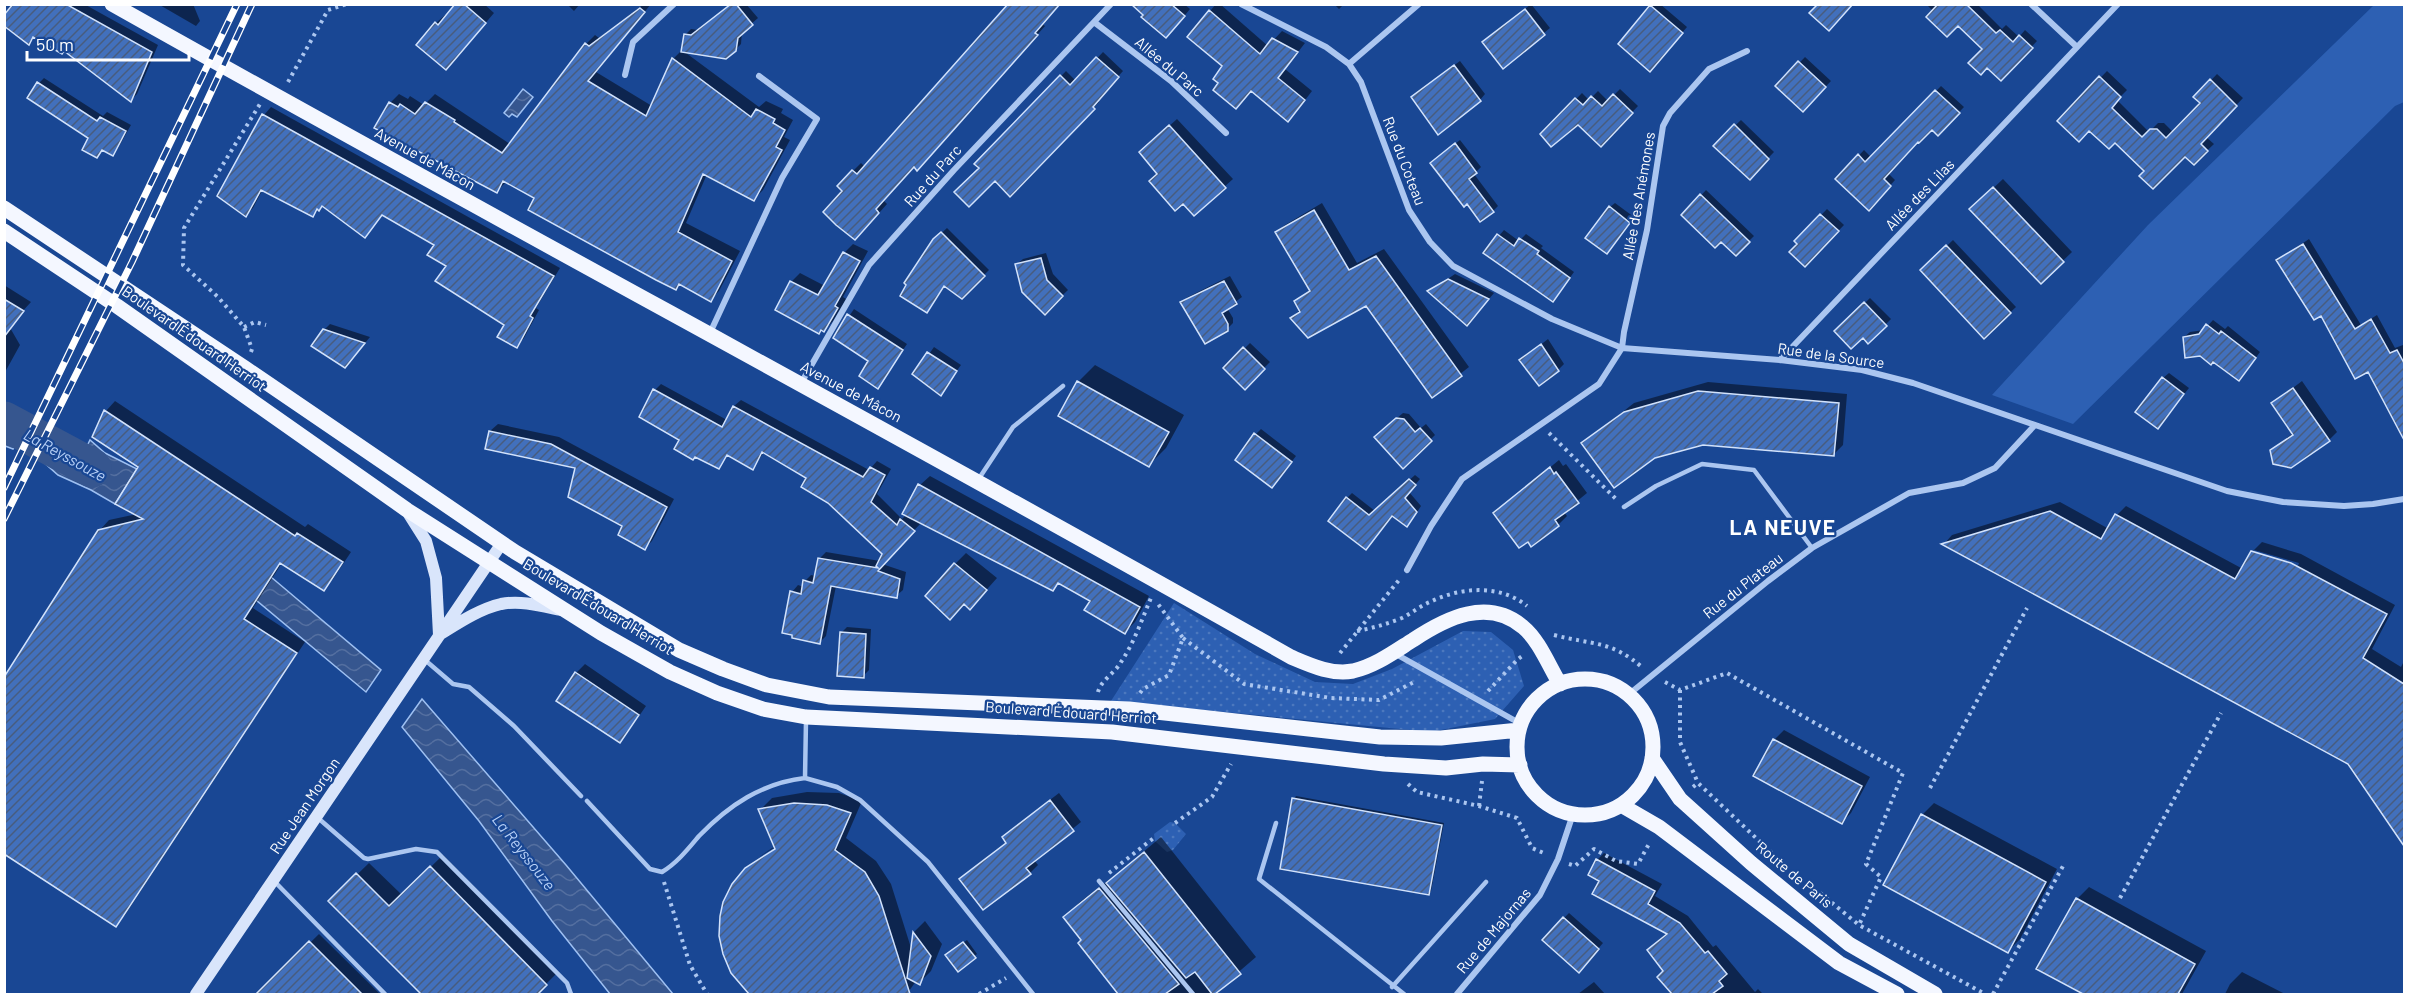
<svg xmlns="http://www.w3.org/2000/svg" width="2409" height="999" font-family="Barlow,sans-serif">
<style>
.green{fill:#2d60b3}
.park{fill:url(#park-dots)}
.water{fill:url(#water-waves);stroke:#9ec0f2;stroke-width:1.5}
.shadow{fill:#0007}
.lines{fill:none;stroke-linecap:round;stroke-linejoin:round}
.river{stroke:#36568f;stroke-width:39}
.building{fill:url(#building-hatch);stroke:#d2e2fb;stroke-width:1.5}
.path{stroke:#abc6f0;stroke-width:4;stroke-dasharray:3 4.5;stroke-linecap:butt}
.lane{stroke:#abc6f0;stroke-width:4.5}
.street{stroke:#abc6f0;stroke-width:6}
.secondary{stroke:#d9e5fb;stroke-width:12}
.primary{stroke:#f4f7ff;stroke-width:15}
.rail-casing{stroke:#fff;stroke-width:7}
.rail{stroke:#194794;stroke-width:4.5;stroke-dasharray:14;stroke-linecap:butt}
.labels{text-anchor:middle;stroke-width:4.5;stroke-linejoin:round;paint-order:stroke}
.street-label{font-size:15px;fill:#fff;stroke:#194794}
.water-label{font-size:16px;font-style:italic;fill:#b7d0f7;stroke:#194794}
.district-label{font-size:21px;font-weight:bold;letter-spacing:1.5px;fill:#fff;stroke:#194794}
</style>
<defs>
<pattern id="park-dots" width="8" height="8" patternUnits="userSpaceOnUse" patternTransform="scale(1.5)"><rect width="8" height="8" fill="#2d60b3"/><path d="M2 2h.1M6 6h.1" fill="none" stroke="#4c78be" stroke-width="1.8" stroke-linecap="round"/></pattern>
<pattern id="water-waves" width="16" height="10" patternUnits="userSpaceOnUse" patternTransform="scale(1.5)"><rect width="16" height="10" fill="#36568f"/><path d="M0 5q4-4 8 0t8 0" fill="none" stroke="#546fa0"/></pattern>
<pattern id="building-hatch" width="6" height="6" patternUnits="userSpaceOnUse" patternTransform="scale(1.5)"><rect width="6" height="6" fill="#4270bc"/><path d="M-1 1l2-2M0 6l6-6M5 7l2-2" fill="none" stroke="#485c7e"/></pattern>
</defs>
<rect width="100%" height="100%" fill="#194794"/>
<path class="green" d="M2374,5H2404V102L2395,106L2073,424L1992,395L2148,225Z"/>
<path class="park" d="M1174,603L1255,654L1315,682L1353,684L1392,669L1463,631L1491,632L1513,650L1524,686L1495,719L1431,732L1111,701Z
M1170,822L1175,823L1186,834L1173,850L1167,852L1155,841L1154,834Z"/>
<path class="water" d="M523,89L533,97L517,117L512,114L509,117L504,113Z
M5,403L29,417L13,449L5,446Z
M53,430L86,448L90,440L105,453L137,469L115,504L91,490L58,475L39,458Z
M271,577L381,670L366,692L256,600Z
M422,699L566,865L673,994H610L552,921L479,821L402,727Z"/>
<path class="shadow" d="M15,4H84L158,45L137,94L131,100L65,49L36,36L29,43Z
M158,4H193L200,21L196,26Z
M457,4H484L494,13L454,60L436,23L445,15L447,17Z
M567,4H580L574,11Z
M644,4H651L596,72L652,106L673,59L682,50L759,107L766,101L783,109L781,113L793,120L784,137L790,140L763,190L754,199L707,174L686,223L740,251L719,291L710,300L680,283L675,288L536,198L507,181L497,191L390,103L399,94L408,99L410,96L424,105L435,94L510,144L586,44L595,35L599,38Z
M731,4H746L758,18L742,32L741,44L735,50L685,35L691,29L698,30Z
M1005,4H1059L1042,24L1045,26L926,160L914,166L883,200L887,204L864,230L844,190L853,171L861,163L865,167L1008,7Z
M1136,4H1184L1190,9L1172,31L1145,14Z
M1216,4H1220L1268,46L1282,31L1305,43L1285,69L1312,91L1296,112L1252,90L1236,107L1220,83L1224,66L1189,36Z
M1334,4H1344L1339,9Z
M1531,4L1550,28L1503,67L1490,37Z
M1653,4H1660L1687,27L1655,64L1620,44Z
M1929,4H1977L2002,29L2006,25L2019,37L2025,30L2037,41L2001,79L1984,49L1958,24L1933,11L1928,6Z
M1103,52L1123,71L1097,100L1099,102L1010,195L976,164L1066,71L1076,81Z
M1805,57L1831,81L1803,110L1777,86Z
M1460,61L1485,94L1480,100L1418,92Z
M2107,71L2127,90L2117,100L2149,132L2158,123H2164L2174,133L2203,103L2196,96L2217,74L2243,98L2206,137L2214,144L2194,163L2185,155L2146,171L2115,141L2090,129L2059,121Z
M44,78L103,116L107,112L131,125L118,148L113,154L103,149L97,156L90,138L39,83Z
M1941,86L1964,107L1938,134L1932,128L1918,140L1888,173L1895,180L1869,209L1837,179L1864,150L1871,157Z
M1620,89L1638,106L1601,145L1578,123L1542,134L1582,93L1589,100L1598,91L1608,101Z
M271,107L560,268L536,308L539,310L524,338L517,346L506,325L448,265L436,245L383,214L365,236L323,205L313,215L263,189L253,208L246,215L219,195L264,115Z
M1177,119L1233,179L1194,214L1159,173L1148,145Z
M1741,120L1774,152L1749,178L1715,145Z
M1460,140L1481,167L1474,174L1498,206L1493,211L1437,158Z
M2003,179L2072,252L2041,282L1971,209Z
M1706,190L1754,236L1736,254L1721,240L1683,215Z
M1322,203L1357,263L1384,249L1469,367L1432,396L1366,304L1292,318L1300,310L1296,301L1311,289L1277,232L1285,225Z
M1615,203L1634,217L1611,248L1610,207Z
M1827,209L1844,225L1805,265L1796,241Z
M947,228L989,270L962,297L946,285L926,312L934,240Z
M1504,230L1519,241L1526,234L1543,246L1541,248L1574,272L1553,301L1485,252Z
M2309,239L2361,325L2377,315L2395,348L2403,345L2404,348V437L2368,370L2278,260Z
M1953,240L2016,307L1984,337L1922,270Z
M853,244L868,251L843,297L846,299L833,321L824,330L777,309L791,282L800,273L825,286L844,253Z
M1046,253L1053,274L1068,290L1045,312L1017,264L1023,259Z
M1455,274L1494,293L1473,318L1430,291Z
M1230,276L1242,297L1227,308L1233,318V323L1227,329L1182,302L1188,297Z
M4,285L31,302L9,326L20,345L4,374Z
M1870,298L1891,319L1868,342L1863,336L1836,331Z
M854,309L907,344L878,387L870,360L835,337Z
M2213,320L2225,329L2228,326L2260,352L2244,374L2200,354L2184,337L2190,332L2204,330Z
M330,324L370,337L351,360L324,330Z
M1548,339L1564,364L1558,370L1521,360Z
M1250,343L1270,362L1245,387L1225,368Z
M934,347L961,365L940,394L915,374Z
M1095,365L1184,415L1166,448L1149,465L1060,415L1078,382Z
M2169,373L2189,388L2158,427L2163,378Z
M2302,381L2337,432L2329,440L2272,450L2293,433L2273,403Z
M1708,382L1847,394L1843,445L1834,454L1703,443H1583L1634,403Z
M661,384L727,420L734,406L741,400L869,470L877,461L891,469L877,494L902,519L907,514L920,485L930,476L1149,596L1135,622L1125,632L1092,600L1060,582L1053,589L922,522L882,564L906,572L903,590L896,596L836,586L826,636L820,642L792,592L798,585L804,587L805,581L811,575L816,576L820,558L826,552L880,561L884,554L829,501L808,477L764,452L753,468L729,454L719,467L681,439L655,390Z
M115,401L305,527L308,524L351,552L333,579L323,589L282,563L253,608L305,642L125,915L116,925L99,531L109,520L137,514L140,467L94,436L106,411Z
M1403,413L1409,414L1421,428L1426,424L1435,435L1403,467L1381,432Z
M498,424L559,437L674,499L652,541L645,548L576,467L490,431Z
M1261,429L1296,456L1277,481L1256,434Z
M1559,460L1563,466L1566,464L1587,493L1564,512L1567,516L1558,525L1528,540L1495,513Z
M1415,475L1420,479L1409,492L1421,506L1412,520L1407,525L1392,514L1370,543L1347,498L1352,493L1375,511Z
M2060,502L2109,529L2117,515L2126,506L2243,569L2254,550V553L2298,566L2299,563L2254,550L2262,542L2301,554L2395,605L2372,649L2401,667L2404,661V843L2349,763L1944,544L1952,535Z
M966,553L997,578L981,596L955,564Z
M847,627L871,629L869,670L863,676L841,633Z
M585,664L646,706L628,732L620,741L576,673Z
M1784,730L1870,777L1851,813L1842,822L1755,775L1775,739Z
M807,792L839,793L862,801L846,838L876,861L891,884L912,951L914,932L925,921L942,944L931,971L919,983L916,981L907,994H877L855,974L867,994H750L729,967L782,847L780,844L759,857L775,846L760,810L772,798Z
M1059,793L1081,822L1034,860L1038,865L1030,873L969,871L1007,842L1003,837L1012,829Z
M1296,796L1444,823L1431,891L1429,894L1294,799Z
M1934,803L2057,869L2020,939L2008,951L1922,815Z
M1161,837L1256,957L1213,994H1120L1080,943L1083,940L1065,917L1081,901L1117,874Z
M1604,853L1662,884L1655,896L1688,916L1713,947L1716,945L1755,992L1758,989L1763,994H1674L1659,977L1665,970L1668,933L1601,880L1597,860Z
M443,855L558,972L536,994H423L330,901L369,863L402,895Z
M2089,887L2206,951L2182,994H2086L2038,968L2077,899Z
M1569,913L1603,943L1584,965L1564,918Z
M319,934L380,994H258Z
M967,940L977,954L958,970L949,953Z
M2242,972L2285,994H2225L2230,984Z
M1594,982L1605,994H1578Z"/>
<g class="lines">
<path class="river" d="M4,421L92,468"/>
</g>
<path class="building" d="M13,4H66L152,52L131,102L64,51L62,54L33,37L29,45L4,26V15Z
M455,4H464L486,23L446,70L416,45L435,22L438,25Z
M731,4H736L753,25L738,38L736,51L726,59L681,52L684,34L691,35Z
M1008,4H1060L1035,33L1038,35L917,171L914,167L876,209L879,213L855,240L836,225L823,212L842,191L837,186L852,170L857,174Z
M1131,4H1171L1185,16L1166,38L1141,17L1143,15Z
M1818,4H1853L1829,31L1809,13Z
M1938,4H1966L1996,33L2000,30L2013,42L2019,35L2033,48L2001,81L1987,68L1981,75L1968,63L1982,49L1958,26L1947,37L1926,17Z
M1650,5L1683,33L1650,72L1618,44Z
M640,8L645,12L588,81L646,116L672,58L751,117L756,109L775,119L773,123L785,130L776,147L782,150L754,201L703,174L678,232L732,261L711,302L679,284L676,290L656,280L528,210L534,198L503,181L497,193L374,128L389,102L398,107L400,104L415,114L425,102L455,120L454,122L502,153L585,43L589,46Z
M1525,9L1545,35L1503,69L1482,42Z
M1209,10L1260,54L1272,38L1298,52L1278,78L1305,100L1288,122L1251,91L1236,109L1213,90L1218,83L1213,79L1222,66L1187,37Z
M1096,57L1119,77L1093,107L1095,109L1010,197L995,181L969,207L954,192L979,168L974,164L1060,75L1070,85Z
M1798,61L1826,87L1803,112L1775,86Z
M1454,65L1481,101L1438,135L1411,97Z
M2099,76L2121,97L2112,108L2142,137L2150,129H2157L2166,138L2200,103L2193,97L2210,79L2237,106L2201,144L2208,151L2194,165L2185,157L2153,189L2139,176L2144,171L2115,143L2109,149L2089,131L2079,142L2057,121Z
M37,82L97,121L100,117L126,131L113,156L102,150L97,158L82,150L88,138L27,98Z
M1935,90L1960,113L1938,136L1932,130L1919,143L1918,142L1884,179L1891,186L1869,211L1835,179L1858,154L1865,162Z
M1613,94L1633,113L1601,147L1578,125L1551,147L1540,134L1575,98L1583,105L1591,96L1602,106Z
M262,114L554,276L530,316L533,318L517,348L497,337L504,325L435,281L446,266L427,255L434,245L382,215L365,238L322,206L319,211L317,209L313,217L261,190L246,217L217,196Z
M1734,124L1769,159L1750,180L1713,146Z
M1169,125L1226,188L1194,216L1183,204L1175,211L1149,181L1157,174L1139,152Z
M1455,143L1477,173L1469,179L1494,212L1480,222L1467,204L1464,207L1430,163Z
M1993,187L2064,262L2041,284L1969,209Z
M1700,194L1750,242L1736,256L1721,242L1715,248L1681,215Z
M1609,206L1630,223L1607,254L1585,238Z
M1314,210L1349,270L1376,256L1462,376L1432,398L1366,306L1308,338L1290,318L1300,312L1294,301L1310,291L1275,232Z
M1820,214L1839,231L1805,267L1789,252L1797,244L1794,241Z
M941,232L985,276L962,299L944,286L927,313L900,296L906,285L904,283L933,239Z
M1497,234L1514,246L1519,238L1539,251L1537,254L1570,278L1553,302L1483,253Z
M2303,244L2355,329L2371,319L2390,353L2397,350L2404,363V440L2368,372L2355,379L2321,316L2314,320L2276,260Z
M1946,245L2011,313L1984,339L1920,270Z
M843,252L860,261L835,306L838,308L824,332L821,330L819,334L775,310L790,281L818,295Z
M1041,258L1047,280L1063,296L1045,315L1022,292L1015,264Z
M1448,279L1489,299L1467,326L1427,291Z
M1224,281L1237,304L1222,313L1228,324V331L1205,344L1180,302Z
M4,299L24,311L4,337Z
M1864,302L1887,326L1868,344L1863,338L1851,349L1834,331Z
M847,314L903,350L878,389L859,376L868,361L833,338Z
M2206,324L2219,334L2221,331L2256,358L2239,381L2213,362L2211,365L2200,356L2185,358L2183,337L2199,334Z
M323,329L365,343L345,368L311,346Z
M1541,344L1559,371L1539,386L1519,360Z
M1243,347L1265,369L1245,390L1223,368Z
M927,352L957,371L941,396L912,374Z
M2162,377L2184,394L2158,429L2135,412Z
M1077,381L1169,432L1149,467L1058,416Z
M2293,388L2330,441L2291,468L2273,464L2270,450L2293,435L2271,403Z
M653,389L722,427L733,406L863,477L870,467L885,475L871,502L897,525L900,519L915,531L878,571L900,579L897,598L831,586L820,644L792,638V635L782,633L790,591L801,594L803,580L813,583L818,558L878,568L876,566L882,554L828,503L801,487L806,478L762,452L753,470L727,455L719,469L695,457L693,460L674,449L679,440L639,417Z
M1698,391L1839,403L1834,456L1703,445L1655,458L1614,488L1581,443L1624,412Z
M104,410L295,536L297,533L343,562L324,591L280,563L244,619L297,653L116,927L4,854V677L98,530L143,519L115,504L138,467L92,437Z
M1396,418L1404,419L1415,432L1420,428L1432,441L1403,469L1374,437Z
M489,431L551,444L667,507L645,550L618,535L622,526L568,497L575,468L485,449Z
M1254,433L1292,462L1272,488L1235,460Z
M1550,467L1554,474L1556,472L1579,503L1555,520L1559,526L1531,547L1528,542L1519,548L1493,513Z
M1409,479L1416,485L1405,498L1417,512L1407,527L1392,516L1366,550L1328,521L1346,497L1369,515Z
M918,484L1140,607L1125,634L1084,610L1090,601L1058,583L1053,591L902,514Z
M2050,511L2101,539L2115,514L2235,579L2251,551L2291,563L2387,614L2363,658L2404,684V846L2348,764L1941,544Z
M954,563L987,590L970,610L964,604L950,620L925,596Z
M840,632L866,634L864,678L837,676Z
M575,672L639,715L620,743L556,701Z
M1773,739L1862,786L1842,824L1753,776Z
M1292,798L1442,825L1429,895L1280,869Z
M1050,800L1074,831L1026,868L1031,874L983,910L959,879L1006,843L1002,837Z
M794,803L827,805L851,813L835,850L865,872L879,896L910,994H749L731,973L723,954L719,936L720,916L723,902L732,884L745,868L775,849L758,809Z
M1921,814L2046,882L2008,953L1883,885Z
M1144,852L1241,974L1215,994H1212L1195,972L1186,978L1106,883Z
M1596,859L1655,891L1648,904L1680,923L1705,953L1708,951L1727,974L1719,981L1723,986L1712,994H1672L1657,977L1663,971L1647,950L1667,934L1592,894L1599,881L1588,875Z
M430,866L547,985L538,994H421L328,901L356,873L389,906Z
M1099,888L1179,984L1165,994H1118L1078,943L1081,940L1063,917Z
M2076,898L2195,964L2178,994H2083L2036,969Z
M1563,917L1599,949L1579,973L1542,940Z
M913,932L931,956L920,985L907,978Z
M309,941L362,994H256Z
M963,942L976,958L958,972L945,955Z"/>
<g class="lines">
<path class="path" d="M288,82L328,10L347,4
M244,327L255,322L266,325
M251,352L252,349L244,327L218,297L183,265L184,228L260,104
M1549,433L1616,499
M1357,631C1373,628 1387,624 1402,618C1412,613 1420,606 1430,602C1460,587 1500,584 1527,606
M1554,635C1592,645 1611,640 1643,668
M1183,638L1244,684L1331,698L1379,700L1416,681
M1340,653L1399,580
M1665,682L1680,690L1727,673L1903,773L1866,864L1881,877L1859,925
M1680,690V742L1698,783
M1488,691L1518,659L1525,654
M1098,692C1101,680 1115,673 1121,662C1134,643 1142,619 1151,598
M1140,693L1143,689L1169,675L1183,638L1158,604
M1408,784L1417,792L1479,806L1517,818L1532,848L1546,854
M1693,787L1698,783L1775,856
M1930,788L2027,608
M1479,806L1482,781
M1175,823L1212,797L1231,764
M1569,864L1575,866L1594,849L1616,861L1638,864L1650,842
M1109,873L1155,837
M664,882L690,965L707,994
M1820,893L1859,925L1985,994
M2120,898L2221,713
M979,994L1006,978
M1993,994L2063,866"/>
<path class="lane" d="M978,480L1013,427L1063,386
M1624,507L1656,486L1702,464L1754,470L1812,548
M425,660L453,684L469,687L514,726L581,796
M806,720L805,778L837,787L860,800L928,862L1033,994
M587,801L650,869L662,872C677,863 688,849 699,836C729,805 762,783 805,778
M318,818L364,858L368,859L416,849L437,852L567,983L571,994
M1276,823L1259,879L1404,994
M1099,881L1193,994
M275,882L385,994
M1392,987L1486,882"/>
<path class="street" d="M1241,4L1326,47L1349,64L1361,82L1409,210L1430,242L1453,266L1552,319L1622,348L1780,360L1862,370L1913,383L2227,491L2283,502L2344,506L2373,504L2404,499
M2031,4L2077,47
M1094,22L1171,81L1226,133
M1349,64L1419,4
M625,75L633,42L674,4
M710,333L782,178L817,119L759,76
M1780,360L2118,4
M800,385L869,265L954,170L1111,4
M1407,570L1431,526L1462,479L1599,384L1622,348L1624,332L1647,230L1663,126L1670,113L1709,69L1747,51
M1394,653L1521,724
M1628,695L1768,581L1812,548L1909,493L1963,483L1995,468L2034,426
M1457,994L1540,895L1558,859L1573,814"/>
<path class="secondary" d="M407,511L426,541L436,578L439,635C457,624 479,609 501,604C521,600 542,606 561,610
M196,994L502,543"/>
<path class="primary" d="M112,4C504,225 900,435 1291,657C1310,665 1331,675 1353,671C1375,666 1394,652 1413,640C1446,618 1488,597 1523,627C1539,640 1549,666 1560,684
M4,208L245,368L515,552L679,650L723,669L767,685L829,697L1129,709L1380,737L1441,738L1519,730
M4,231L117,306L407,510L601,633L670,672L717,693L763,709L806,717L1112,732L1384,764L1446,768L1483,764L1520,765
M1517 747a68 68 0 1 1 136 0a68 68 0 1 1-136 0Z
M1652,758L1680,799L1751,863L1849,944L1935,994
M1621,805L1659,827L1839,963L1897,994"/>
<g class="rail-casing">
<path id="rail" d="M4,488L237,4
M4,519L132,262L252,4"/>
</g>
<use href="#rail" class="rail"/>
</g>
<g class="labels">
<g class="street-label">
<text transform="translate(1169 67) rotate(40)" y="5">Allée du Parc</text>
<text transform="translate(425 159) rotate(29)" y="5">Avenue de Mâcon</text>
<text transform="translate(1404 161) rotate(69)" y="5">Rue du Coteau</text>
<text transform="translate(933 176) rotate(-48)" y="5">Rue du Parc</text>
<text transform="translate(1920 195) rotate(-46)" y="5">Allée des Lilas</text>
<text transform="translate(1639 196) rotate(-80)" y="5">Allée des Anémones</text>
<text transform="translate(194 339) rotate(35)" y="5">Boulevard Édouard Herriot</text>
<text transform="translate(1831 356) rotate(8)" y="5">Rue de la Source</text>
<text transform="translate(851 392) rotate(28)" y="5">Avenue de Mâcon</text>
<text transform="translate(1743 586) rotate(-38)" y="5">Rue du Plateau</text>
<text transform="translate(598 607) rotate(31)" y="5">Boulevard Édouard Herriot</text>
<text transform="translate(1071 713) rotate(4)" y="5">Boulevard Édouard Herriot</text>
<text transform="translate(305 806) rotate(-56)" y="5">Rue Jean Morgon</text>
<text transform="translate(1794 875) rotate(40)" y="5">Route de Paris</text>
<text transform="translate(1494 931) rotate(-50)" y="5">Rue de Majornas</text>
</g>
<g class="water-label">
<text transform="translate(65 455) rotate(29)" y="6">La Reyssouze</text>
<text transform="translate(524 852) rotate(52)" y="6">La Reyssouze</text>
</g>
<g class="district-label">
<text x="1783" y="535">LA NEUVE</text>
</g>
</g>
<rect width="2409" height="999" fill="none" stroke="#ffffff" stroke-width="12"/>
<path d="M27 51v9h162v-9" fill="none" stroke="#ffffff" stroke-width="3"/>
<text x="36" y="51" font-size="18" fill="#ffffff" stroke="#194794" stroke-width="4.5" paint-order="stroke">50 m</text>
</svg>
